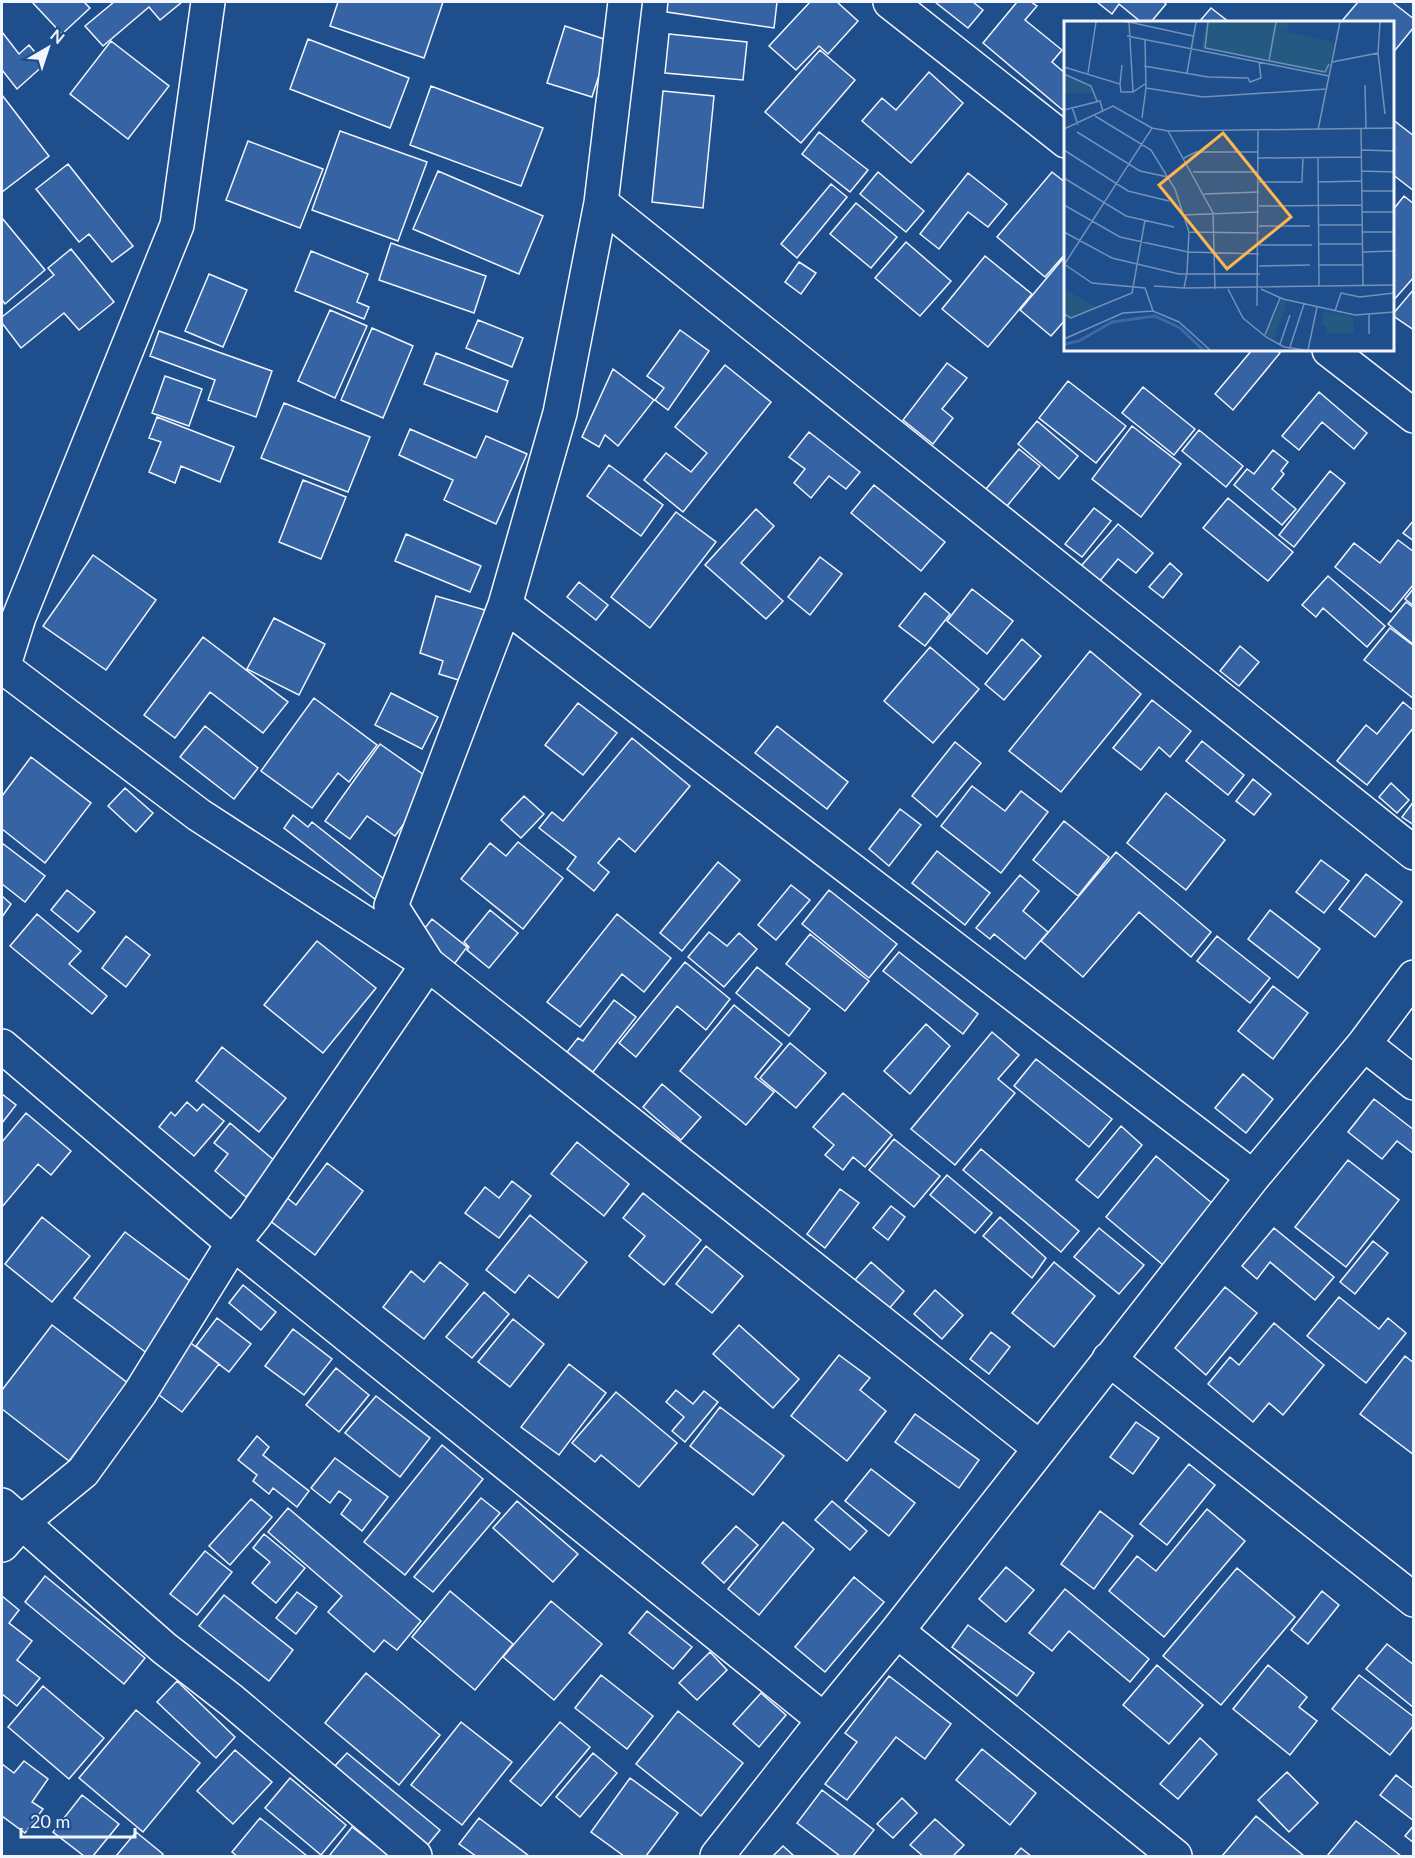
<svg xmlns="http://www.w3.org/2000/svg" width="1415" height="1858" font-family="Lato,sans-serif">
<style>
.building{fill:#3563a3;stroke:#f2f6ff;stroke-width:1.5}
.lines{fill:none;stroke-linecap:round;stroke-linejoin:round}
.minor-casing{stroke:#f2f6ff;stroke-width:36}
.minor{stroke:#1f4e8c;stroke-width:33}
.inset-river{fill:none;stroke:#3b69a3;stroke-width:3}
.inset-road{fill:none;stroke:#7391ba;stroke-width:1.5}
.view{fill:#ffb74d;fill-opacity:0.15;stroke:#ffb74d;stroke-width:3}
.inset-edge{fill:none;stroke:#f2f6ff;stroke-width:3}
</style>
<rect width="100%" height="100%" fill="#1f4e8c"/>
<path class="building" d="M32,2H84L90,8L62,34Z
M114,2H182L160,20L149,7L103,46L85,26Z
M338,2H443L424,58L330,26Z
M668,2H777L774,28L667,12Z
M810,2H837L858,21L828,54L819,46L796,70L769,46Z
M935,2H973L983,10L968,28Z
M1017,2H1031L1037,6L1025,20L1062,50L1052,62L1066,74L1065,112L983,43Z
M1097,2H1164L1166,4L1151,22H1141L1119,4L1112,14Z
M1358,2H1392L1414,19V27L1392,54V22H1341Z
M1211,8L1229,22H1199Z
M565,26L610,41L592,97L547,83Z
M2,32L19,54L29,45L45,64L17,89L2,70Z
M669,34L747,42L743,80L665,73Z
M308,39L409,78L390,128L290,89Z
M111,41L169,86L128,139L70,94Z
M820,50L855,80L801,143L765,112Z
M929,72L963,103L911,163L862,121L882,98L896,110Z
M431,86L543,128L521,186L410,145Z
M663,91L714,96L703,208L652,202Z
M2,95L49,156L2,192Z
M1392,119L1414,136V191L1392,174Z
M340,131L427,162L398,241L312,210Z
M819,132L868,170L850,192L802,154Z
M248,141L323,169L300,228L226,200Z
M68,164L133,246L112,262L89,234L79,242L36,189Z
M438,171L543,216L519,274L413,229Z
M878,172L924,211L906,232L860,194Z
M1052,172L1066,183V253L1045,277L997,237Z
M968,173L1007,204L988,227L968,212L939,249L920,234Z
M831,184L847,197L797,258L781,244Z
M1404,196L1414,204V277L1392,302V211Z
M856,203L897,237L871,268L830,234Z
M2,218L45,270L5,304L2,300Z
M906,242L951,281L920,316L875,278Z
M391,243L486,276L474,313L379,280Z
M71,249L114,302L79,330L64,313L21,348L2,323V317L54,275L48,268Z
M311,251L368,274L357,302L369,307L364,319L295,291Z
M1066,255V319L1051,336L1020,310Z
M985,256L1032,294L988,347L942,309Z
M799,262L816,273L801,294L785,282Z
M209,274L247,290L223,347L185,331Z
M1414,289V330L1392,315Z
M330,310L367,326L335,398L298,381Z
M478,320L523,338L512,367L466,348Z
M372,328L413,346L383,418L341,400Z
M680,330L709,351L668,410L655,400L664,388L647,376Z
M159,331L272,371L256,417L208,400L215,380L150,356Z
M1252,350H1276L1280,353L1233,410L1215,394Z
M436,353L508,381L497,412L424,384Z
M947,363L967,378L942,409L953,418L933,444L903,420Z
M725,365L771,402L683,512L644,480L666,453L691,472L707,453L675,427Z
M613,369L654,400L618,446L605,435L599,447L582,437Z
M165,376L202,389L189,426L152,413Z
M1068,381L1126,426L1096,463L1039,418Z
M1143,387L1195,429L1174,455L1122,413Z
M1319,392L1367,433L1354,449L1322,422L1299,450L1282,436Z
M284,403L370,437L348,492L261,458Z
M157,417L234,447L220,482L181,466L175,483L149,472L161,442L149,438Z
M1037,421L1078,456L1059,479L1018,444Z
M1132,426L1181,464L1141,517L1092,479Z
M410,429L476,458L486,436L527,454L496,524L444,500L453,480L399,455Z
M1199,430L1243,466L1226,487L1182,451Z
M809,432L860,472L846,489L829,476L811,498L794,483L805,469L789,457Z
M1019,449L1040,466L1007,506L986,489Z
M1273,450L1288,462L1281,471L1284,474L1272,489L1296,509L1282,525L1234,485L1247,469L1254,474Z
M609,465L663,505L641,536L587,496Z
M1330,471L1345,483L1294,547L1279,535Z
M303,480L346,497L321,559L279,542Z
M874,485L945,542L921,571L851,513Z
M1228,498L1293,552L1268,581L1203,528Z
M1094,508L1111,521L1082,557L1065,544Z
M756,509L774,526L741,563L783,601L766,619L705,565Z
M676,512L716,542L650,628L611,597Z
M1414,520V541L1403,533Z
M1118,524L1153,553L1136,573L1118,559L1099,582L1081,566Z
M406,534L481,566L470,592L395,561Z
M1398,540L1414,552V584L1391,612L1335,567L1354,543L1380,563Z
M93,555L156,600L106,670L43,626Z
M820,557L842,574L810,615L788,597Z
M1170,563L1182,574L1163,598L1149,587Z
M1328,576L1385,626L1367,647L1323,608L1316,617L1302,605Z
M579,582L608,605L596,620L567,597Z
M1414,588V606L1405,599Z
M972,589L1013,621L987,654L947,621Z
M925,593L950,614L925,646L899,626Z
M436,596L485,610L465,682L439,674L443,661L420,653Z
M1406,602L1414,608V645L1388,624Z
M274,618L325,644L299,695L247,669Z
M1390,628L1414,646V699L1364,660Z
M203,637L288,702L263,733L210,692L175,738L144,715Z
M1022,639L1041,656L1004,700L985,684Z
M1240,646L1259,662L1239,686L1220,671Z
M930,647L979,689L933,743L884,701Z
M1090,651L1141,694L1061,792L1009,751Z
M391,693L438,717L422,749L375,725Z
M314,698L377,745L349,782L338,773L312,808L261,771Z
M1152,700L1191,731L1170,757L1159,747L1141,770L1113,748Z
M1403,702L1414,711V727L1367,785L1337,761L1366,725L1377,734Z
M578,703L617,733L583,775L545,745Z
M205,726L258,768L234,799L180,757Z
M777,726L848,782L827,809L755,753Z
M632,738L690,786L635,852L619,838L598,863L609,872L594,891L567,869L576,857L539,828L552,812L563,821Z
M1202,741L1244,775L1228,795L1186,761Z
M955,742L981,763L937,817L912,796Z
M380,744L434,782L395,836L367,816L350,839L325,821Z
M31,757L91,803L45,863L2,829V796Z
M1253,779L1271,794L1254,815L1236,801Z
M1391,783L1409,800L1397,813L1379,797Z
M972,786L1005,811L1021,791L1048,812L1001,873L941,826Z
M125,788L153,813L136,832L108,806Z
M1166,793L1225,840L1186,890L1127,843Z
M524,796L544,814L521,838L501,820Z
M1414,801V825L1402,817Z
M900,809L921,825L889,866L869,849Z
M293,815L308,827L312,822L389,883L376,900L284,828Z
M1064,821L1109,857L1078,896L1033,860Z
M518,842L563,878L523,929L461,879L490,843L506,856Z
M2,843L45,876L25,902L2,884Z
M937,851L990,893L965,925L912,883Z
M1116,852L1211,932L1191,957L1139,912L1083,977L1041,941Z
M1321,860L1349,881L1324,913L1296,892Z
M718,862L740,880L682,951L660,933Z
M1366,874L1402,902L1375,937L1339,909Z
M1020,875L1039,891L1023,911L1048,932L1025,959L994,934L990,939L976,928Z
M791,885L810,900L776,940L758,925Z
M67,890L95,912L78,932L51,910Z
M829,890L897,944L869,978L802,924Z
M2,896L11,904L2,917Z
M490,910L518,933L489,968L467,950L469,947L464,942Z
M1270,910L1320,949L1298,978L1248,939Z
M37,914L81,951L69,964L107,996L92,1014L10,946Z
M617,914L671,958L644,992L622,974L580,1027L547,1002Z
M432,919L467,947L452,967L417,938Z
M709,932L727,946L739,933L757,949L724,987L688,957Z
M810,934L869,981L845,1011L786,964Z
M126,936L150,955L126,987L102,968Z
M1217,936L1270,978L1250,1003L1197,961Z
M317,941L376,988L323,1053L264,1005Z
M899,952L978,1014L963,1034L883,971Z
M685,962L730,999L706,1030L677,1006L636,1057L619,1043Z
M757,967L810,1009L789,1036L736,993Z
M1273,986L1308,1013L1273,1059L1238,1031Z
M614,1000L636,1017L593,1072L567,1052L578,1038L583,1041Z
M734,1005L782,1044L755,1077L774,1092L746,1125L680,1071Z
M926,1024L950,1046L910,1094L884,1071Z
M992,1032L1019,1055L998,1079L1015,1093L955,1165L911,1129Z
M790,1043L826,1073L796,1108L760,1078Z
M222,1047L286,1098L259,1132L196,1081Z
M1036,1059L1112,1119L1089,1147L1014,1086Z
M1243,1074L1273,1099L1246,1133L1215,1108Z
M662,1084L701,1117L681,1140L643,1107Z
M843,1093L892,1135L865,1167L853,1157L843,1170L825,1155L834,1145L813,1127Z
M2,1094L16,1105L2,1123Z
M1374,1099L1414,1130V1154L1397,1141L1382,1159L1348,1132Z
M187,1102L197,1111L203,1104L224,1121L194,1156L159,1127L171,1112L175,1116Z
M26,1113L71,1151L51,1175L38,1164L2,1207V1142Z
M230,1123L275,1161L246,1197L215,1171L228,1154L214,1143Z
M1121,1126L1142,1145L1098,1198L1076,1180Z
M894,1139L940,1176L914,1207L869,1170Z
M577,1142L629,1184L604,1216L551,1174Z
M981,1149L1079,1231L1061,1252L963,1170Z
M1156,1156L1213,1204L1163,1265L1106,1217Z
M1348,1160L1399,1200L1346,1267L1295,1227Z
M327,1163L363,1191L315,1255L269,1220L286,1197L296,1205Z
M947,1175L992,1213L975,1233L930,1195Z
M512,1181L531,1196L499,1238L465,1213L485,1187L499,1198Z
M840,1189L859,1203L825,1248L807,1234Z
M643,1193L701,1240L664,1285L629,1256L645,1236L623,1218Z
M891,1206L905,1217L888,1240L873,1228Z
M530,1215L587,1262L558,1298L529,1275L515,1293L486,1270Z
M42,1217L90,1256L52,1302L5,1264Z
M1000,1217L1046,1258L1032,1278L983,1236Z
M1099,1228L1144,1265L1119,1294L1074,1257Z
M1274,1228L1334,1277L1315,1300L1270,1262L1257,1279L1242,1266Z
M125,1232L198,1287L148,1354L74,1298Z
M1373,1241L1388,1253L1355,1294L1340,1282Z
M706,1246L743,1276L712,1313L676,1284Z
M440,1262L468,1284L424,1339L383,1307L411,1271L424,1282Z
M871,1262L904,1291L888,1310L854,1281Z
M1054,1262L1095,1296L1054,1347L1012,1313Z
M243,1285L276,1312L261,1330L229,1303Z
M1225,1287L1257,1313L1206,1375L1175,1348Z
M935,1290L963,1315L942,1339L914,1314Z
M484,1292L509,1314L472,1358L446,1337Z
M1339,1297L1379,1329L1388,1318L1406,1333L1366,1383L1307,1336Z
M217,1318L251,1344L229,1372L196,1346Z
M513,1319L544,1344L510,1387L478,1362Z
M1274,1323L1324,1365L1283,1415L1269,1403L1253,1422L1208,1384L1230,1357L1239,1365Z
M52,1325L129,1384L69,1461L2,1409V1390Z
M739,1325L799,1379L773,1408L713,1354Z
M293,1329L332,1359L304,1395L265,1366Z
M991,1332L1010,1347L989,1374L970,1359Z
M188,1341L219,1364L182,1412L151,1389Z
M839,1355L870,1378L860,1390L886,1411L847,1461L791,1416Z
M1405,1356L1414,1363V1455L1360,1414Z
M569,1364L606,1393L559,1455L521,1427Z
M336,1368L369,1395L339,1432L306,1405Z
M676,1390L693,1404L704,1391L718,1402L685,1442L672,1431L684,1417L666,1402Z
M616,1392L677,1443L639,1487L601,1455L595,1462L572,1443Z
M376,1396L430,1438L400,1477L345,1433Z
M720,1407L784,1456L753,1495L690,1446Z
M915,1414L979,1460L959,1488L895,1442Z
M1136,1422L1159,1438L1133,1474L1110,1457Z
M257,1436L269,1447L263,1455L309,1491L297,1507L273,1488L269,1494L253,1481L257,1475L238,1460Z
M442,1445L483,1479L405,1575L364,1542Z
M335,1458L388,1497L362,1531L341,1514L351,1500L339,1491L330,1503L311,1488Z
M1189,1464L1215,1485L1167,1545L1140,1524Z
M871,1469L915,1503L889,1536L845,1501Z
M481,1498L500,1513L433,1592L414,1577Z
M251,1499L272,1517L230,1565L209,1546Z
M517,1501L578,1554L553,1582L493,1528Z
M832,1501L867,1531L850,1550L815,1520Z
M288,1508L421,1621L397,1650L384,1640L374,1652L328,1612L342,1596L268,1532Z
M1207,1509L1245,1541L1164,1637L1109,1591L1137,1556L1156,1571Z
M1100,1511L1133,1536L1094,1589L1061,1564Z
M783,1522L814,1549L759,1615L728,1589Z
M736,1526L758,1545L724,1583L702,1563Z
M264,1534L305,1568L276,1603L252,1583L270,1562L253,1548Z
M205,1551L232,1572L197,1615L170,1594Z
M1006,1567L1034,1590L1006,1622L979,1599Z
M1237,1568L1295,1617L1221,1705L1163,1656Z
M45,1576L145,1658L124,1684L25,1602Z
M854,1577L884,1602L825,1672L795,1647Z
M1065,1589L1149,1659L1130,1682L1069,1631L1052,1651L1029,1633Z
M450,1591L513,1644L475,1690L412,1637Z
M1322,1591L1339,1605L1308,1644L1291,1630Z
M297,1592L317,1607L296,1634L276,1618Z
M224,1595L293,1650L269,1681L199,1626Z
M2,1596L19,1610L9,1623L32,1641L17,1660L40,1678L17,1706L2,1694Z
M551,1601L602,1644L554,1700L503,1657Z
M647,1611L692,1647L673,1669L629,1633Z
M968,1625L1034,1673L1017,1696L952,1647Z
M1387,1644L1414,1665V1708L1366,1669Z
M710,1652L727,1670L697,1700L679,1683Z
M1157,1665L1203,1705L1169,1744L1123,1705Z
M1268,1665L1307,1697L1299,1707L1317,1721L1290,1755L1233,1709Z
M366,1673L440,1735L399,1785L325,1723Z
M601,1675L653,1716L627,1749L575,1708Z
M1359,1675L1414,1717V1725L1390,1755L1332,1709Z
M889,1676L951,1724L925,1759L896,1737L847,1800L825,1784L857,1742L845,1733Z
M177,1681L235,1737L216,1758L157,1702Z
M43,1686L104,1738L69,1779L8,1727Z
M761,1693L786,1715L759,1747L733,1724Z
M136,1710L200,1763L143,1832L79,1778Z
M678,1711L743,1763L701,1816L636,1764Z
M461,1722L512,1762L462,1825L411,1785Z
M560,1722L590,1747L541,1806L510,1781Z
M1200,1738L1217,1754L1178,1799L1160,1784Z
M982,1749L1036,1793L1010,1825L956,1780Z
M235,1750L272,1782L233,1824L197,1791Z
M347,1753L440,1830L426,1847L332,1769Z
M593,1753L617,1773L580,1817L556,1797Z
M24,1761L48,1779L32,1802L43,1809L25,1833L2,1816V1764L14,1773Z
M1287,1772L1318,1803L1289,1832L1258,1800Z
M1396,1775L1414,1789V1821L1380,1795Z
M290,1778L346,1825L321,1855L265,1808Z
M630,1778L678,1813L646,1856H624L591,1832Z
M822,1790L874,1830L853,1856H840L797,1823Z
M82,1795L119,1824L93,1856H84L53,1832Z
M902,1798L917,1813L893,1838L877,1824Z
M1256,1816L1304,1856H1222Z
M260,1818L307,1856H237L232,1852Z
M479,1818L529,1856H476L459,1844Z
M935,1819L964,1845L953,1856H923L910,1845Z
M1356,1821L1401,1856H1327Z
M1414,1825V1843L1405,1836Z
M352,1827L390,1856H329Z
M136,1832L163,1854L161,1856H116Z
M783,1846L794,1856H773Z
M1021,1848L1031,1856H1014Z"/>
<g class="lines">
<g class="minor-casing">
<path id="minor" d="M890,2L1066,141
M601,203L1414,853
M1329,350L1414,416
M505,605L1253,1177
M3,667L199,815L428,964L1040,1448
M2,671L19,617L177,225L208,2
M1364,1044L1414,1083
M2,1046L233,1243L824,1720
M1109,1359L1414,1600
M2,1505L164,1648L231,1700L415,1856
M2,1545L22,1522L83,1472L140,1393L233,1243L254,1217L428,964L391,906L505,605L560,413L601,203L625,2
M897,1631L1175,1856
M717,1856L824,1720L897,1631L1253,1177L1364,1044L1414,977"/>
</g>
<use href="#minor" class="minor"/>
</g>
<g transform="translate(1064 21)">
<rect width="330" height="330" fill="#1f4e8c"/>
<path d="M143,1H226L224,9L211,8L270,21L264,53L137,27ZM0,53L27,66L29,72H0ZM0,268L32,286L7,297L0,293ZM217,279L223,281L210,319L202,314ZM260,290L289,296L290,312L263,313V305L258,304Z" fill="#245a82"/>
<path class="inset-river" d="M0,323L15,320L48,301L91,295L116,307L139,329"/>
<path class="inset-road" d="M61,1H65L69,71M65,1L129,15M144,1L141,27L261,51L265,43M63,15L265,55M314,32L321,93M205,40L212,1M268,41L314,32L316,1M80,45L144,56L184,57L186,61L197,57L195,41M0,46L56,63L57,71H69L81,63M24,52L32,1M123,52L132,1M0,53L27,65L33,80M56,63L58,44M301,64L302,107M82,67L139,76L263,68M8,86L14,104M0,89L36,80L39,91M31,95L87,129L111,168L125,211L123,252L120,267L90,265M78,97L82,67L81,19M297,107L299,264M0,108L49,85L88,107M254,109L276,1M104,110L149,192L151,268M13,111L76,150L104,156M0,129L64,170L105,180M298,129L330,130M254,136L255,265M120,137L132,131H194M194,137L297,136M298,150L330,151M129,151H194M0,157L62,195L110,206M195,161H238L239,137M254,161L297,160M298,170H330M140,173L195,171M0,184L56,216L124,231L195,233M195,185L298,184M298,191H330M119,194L195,191M254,204H299M195,205H246M0,211L48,237L115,253H196M125,211L195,212M299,211H330M255,223H299M195,224H248M299,231L330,230M0,243L28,262L81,267L89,290M0,244L88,107L104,110L330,107M255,244H299M195,245L246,244M120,267L330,264M164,268L179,297L202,316L220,326L241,329M197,268L219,278L291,294L330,291M193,285L194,110M271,290L277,272L296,276L330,272M0,293L7,297L68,272L81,199M305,293V313M201,314L216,277M0,318L59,292L89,290L115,301L146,329M216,323L226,294M226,326L240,283M244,329L253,286"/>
<path class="view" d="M159,112L227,196L163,248L95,164Z"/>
<rect width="330" height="330" class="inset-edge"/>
</g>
<rect width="1415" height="1858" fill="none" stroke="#f2f6ff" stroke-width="6"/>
<g transform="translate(48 48) rotate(39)" stroke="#1f4e8c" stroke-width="4.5" paint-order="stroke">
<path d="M0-4.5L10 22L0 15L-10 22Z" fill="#f2f6ff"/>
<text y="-9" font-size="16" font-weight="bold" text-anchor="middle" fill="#f2f6ff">N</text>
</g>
<path d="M21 1828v9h114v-9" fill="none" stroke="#f2f6ff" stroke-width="3"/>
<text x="30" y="1828" font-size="18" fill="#f2f6ff" stroke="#1f4e8c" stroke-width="4.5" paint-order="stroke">20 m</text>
</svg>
